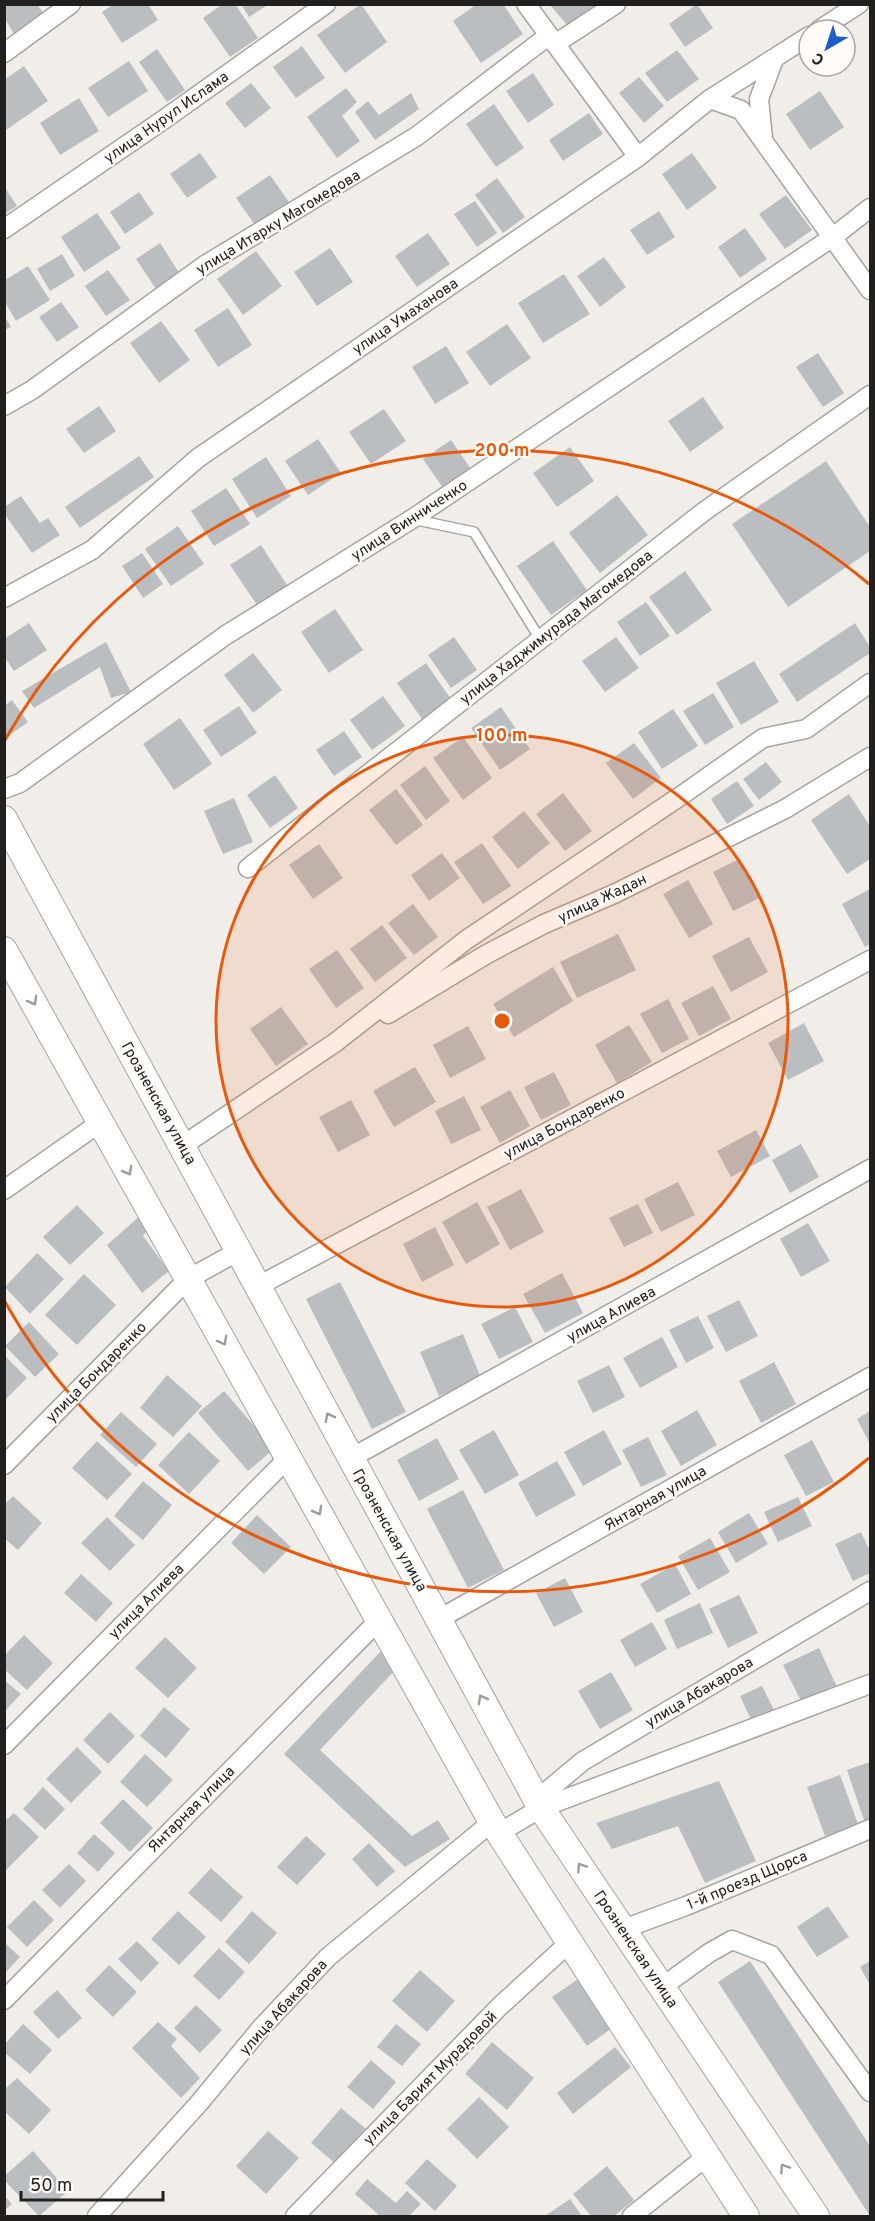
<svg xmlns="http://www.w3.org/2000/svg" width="875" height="2221" font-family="Overpass,sans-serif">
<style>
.building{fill:#bbbec1}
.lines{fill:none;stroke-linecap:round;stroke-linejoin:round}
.lane-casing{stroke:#a6a3a0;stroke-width:12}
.street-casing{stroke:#a6a3a0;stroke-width:21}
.secondary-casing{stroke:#a6a3a0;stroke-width:28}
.lane{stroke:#fff;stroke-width:9}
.street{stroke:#fff;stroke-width:18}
.secondary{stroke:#fff;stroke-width:26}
.oneway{stroke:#9b9b9a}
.ring{fill:none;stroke:#e8590c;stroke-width:3}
.labels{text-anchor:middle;stroke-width:4.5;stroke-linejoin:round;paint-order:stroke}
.street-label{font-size:15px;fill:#21201e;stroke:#fffbf8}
.centre{fill:#e8590c;stroke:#fffbf8;stroke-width:3}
.ring-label{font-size:18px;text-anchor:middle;font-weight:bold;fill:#e8590c;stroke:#fffbf8;stroke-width:4.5;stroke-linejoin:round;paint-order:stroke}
</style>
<rect width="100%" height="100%" fill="#f1eeea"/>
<path class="building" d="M9,4H37L43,13L14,34L5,19V8Z
M114,4H148L158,20L122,43L102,12Z
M223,4H235L258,38L230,57L203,18Z
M241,4H269L249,17Z
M361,4L387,42L345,73L317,35Z
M477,4H503L523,34L481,63L453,21Z
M697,4L713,28L685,47L669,24Z
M550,5H595L568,26Z
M302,46L325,78L296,98L273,67Z
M157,49L185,90L167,102L139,62Z
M677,50L699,79L667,102L645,73Z
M129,61L148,91L108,117L88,88Z
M24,66L48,101L6,130L4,80Z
M533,73L554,105L528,123L506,91Z
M639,77L664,106L644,123L619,93Z
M251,83L271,108L245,128L225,103Z
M346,88L357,102L342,116L360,141L337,158L307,117Z
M820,91L844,127L810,150L786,114Z
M411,93L419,109L375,140L355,112L368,101L379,115Z
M79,98L99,131L60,155L40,123Z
M494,104L524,148L496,167L466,124Z
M589,113L603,134L563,161L549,140Z
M200,153L217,177L187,198L170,174Z
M692,153L717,188L687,210L662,174Z
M270,175L289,202L255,225L236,198Z
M497,178L525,217L503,233L475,195Z
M4,186L17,206L4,214Z
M139,192L154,214L125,234L110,212Z
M786,195L812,230L785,249L759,214Z
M475,201L497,233L477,247L454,214Z
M659,211L675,237L647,255L630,230Z
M97,213L121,248L84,272L61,237Z
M745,228L767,259L740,278L718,247Z
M428,233L450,264L417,287L395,256Z
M160,243L180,274L156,289L136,259Z
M330,248L353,282L317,306L294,272Z
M256,251L282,286L243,315L217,279Z
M62,254L75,276L50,291L37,269Z
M604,257L626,287L600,307L577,276Z
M28,266L50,300L16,321L5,302V280Z
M108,270L130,300L106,316L85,286Z
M564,274L590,314L543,343L518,303Z
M61,302L79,327L57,342L39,317Z
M228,308L252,345L218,367L194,330Z
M4,315L11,327L4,330Z
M161,321L190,360L159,383L130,343Z
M507,324L531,358L490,386L466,352Z
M446,346L469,383L435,404L412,367Z
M818,353L844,393L823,407L796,367Z
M703,397L724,428L690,452L668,421Z
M99,406L116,431L84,453L66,429Z
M384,409L406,441L371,464L349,432Z
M318,439L341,473L308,495L285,461Z
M451,440L471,469L443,488L423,459Z
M570,447L594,481L557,507L533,473Z
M139,456L154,477L80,528L65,507Z
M266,457L291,496L257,518L232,479Z
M826,461L870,527V551L788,607L732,524Z
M226,488L250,524L214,546L191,511Z
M617,495L648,535L600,573L569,533Z
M21,496L40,523L48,518L60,535L32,553L4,513V507Z
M178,526L204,564L171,586L145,549Z
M553,541L587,590L551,615L517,566Z
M261,545L289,588L259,608L230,565Z
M142,553L163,584L143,598L122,566Z
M685,571L712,610L677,635L649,597Z
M646,602L670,636L640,656L617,622Z
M335,609L363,650L329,673L301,632Z
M29,623L47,650L14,671L4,656V639Z
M855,623L870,647V653L797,702L779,674Z
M454,637L477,670L451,688L428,655Z
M616,637L639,668L605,692L582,661Z
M106,642L131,692L111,698L100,667L34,708L22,691Z
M253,653L282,690L253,713L224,675Z
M754,661L779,702L741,725L716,683Z
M426,663L453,702L424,722L397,683Z
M713,693L734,727L705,745L683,711Z
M383,696L405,726L372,750L350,720Z
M12,700L28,722L4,739V706Z
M239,706L257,733L221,757L203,730Z
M501,707L530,749L500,770L471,728Z
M673,709L698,746L662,769L638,732Z
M180,718L212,764L174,790L143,744Z
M344,731L362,757L334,776L316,750Z
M463,737L492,778L463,800L433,758Z
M634,743L661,778L633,799L606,763Z
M766,762L782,782L759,800L743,779Z
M425,766L450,801L426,820L400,785Z
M275,775L298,808L270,828L247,795Z
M737,781L754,806L727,824L711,799Z
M396,789L423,825L396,845L369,810Z
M563,793L592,831L565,851L536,814Z
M849,794L870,826V859L847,874L811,820Z
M234,798L253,842L223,854L204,811Z
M524,811L550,843L518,869L492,837Z
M482,843L511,886L483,904L454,862Z
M319,844L343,878L313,899L289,865Z
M442,853L460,878L429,901L411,875Z
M739,859L759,898L733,911L713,872Z
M688,880L713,924L689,938L663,894Z
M870,889V944L865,947L842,904Z
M413,904L438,937L414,955L388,923Z
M382,925L407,958L375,982L350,949Z
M618,934L636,970L577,998L560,962Z
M749,937L768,972L731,992L712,956Z
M337,950L364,988L336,1008L309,969Z
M553,967L573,1001L514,1037L493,1004Z
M713,986L731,1019L699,1036L681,1003Z
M668,999L689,1039L662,1053L640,1014Z
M281,1007L308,1044L276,1066L250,1029Z
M804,1023L824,1061L788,1080L768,1043Z
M629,1025L652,1062L617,1083L595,1045Z
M468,1026L486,1059L450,1078L433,1045Z
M415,1067L436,1102L394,1127L373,1091Z
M554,1072L571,1105L541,1120L524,1087Z
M510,1090L530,1126L500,1143L480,1107Z
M464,1096L481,1130L451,1144L435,1111Z
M351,1100L370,1135L338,1152L319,1117Z
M756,1130L770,1156L731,1177L717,1151Z
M801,1144L819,1177L790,1193L772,1160Z
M678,1182L695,1215L661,1232L644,1199Z
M521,1189L544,1232L510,1250L487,1207Z
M477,1202L500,1244L466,1264L442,1222Z
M638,1204L653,1233L624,1247L609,1218Z
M77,1205L104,1233L70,1265L43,1237Z
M142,1214L150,1227L143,1236L169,1271L142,1293L107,1245Z
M808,1223L830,1261L801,1277L780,1239Z
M435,1227L454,1265L422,1282L403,1244Z
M37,1253L64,1279L30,1314L5,1287Z
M562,1273L583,1313L545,1333L523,1294Z
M84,1274L116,1305L77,1345L45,1315Z
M340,1282L406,1412L372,1429L306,1299Z
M739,1300L758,1336L726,1352L707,1316Z
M515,1307L533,1342L499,1359L481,1324Z
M698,1316L714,1348L686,1363L669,1330Z
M29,1322L59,1354L35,1377L5,1346Z
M463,1334L481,1378L439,1396L420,1352Z
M662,1337L678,1367L640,1388L623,1358Z
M4,1355L27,1378L4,1401Z
M774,1362L796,1404L761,1423L739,1381Z
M609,1365L625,1397L593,1413L577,1381Z
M167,1375L202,1406L173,1437L140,1408Z
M224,1391L274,1449L248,1471L198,1413Z
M697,1410L717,1445L681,1466L661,1431Z
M870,1411V1444L857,1419Z
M121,1412L157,1444L136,1467L100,1435Z
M494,1430L519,1475L485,1494L459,1450Z
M604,1430L622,1464L583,1486L564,1452Z
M189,1432L220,1461L189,1494L158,1465Z
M648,1437L667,1475L641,1487L622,1450Z
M437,1438L459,1479L419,1501L397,1460Z
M812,1440L834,1482L806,1496L784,1455Z
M97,1441L132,1474L107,1500L72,1468Z
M557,1461L576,1495L536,1517L518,1483Z
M143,1481L172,1505L143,1540L114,1516Z
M463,1490L504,1570L468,1588L427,1509Z
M13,1496L42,1523L18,1550L4,1538V1505Z
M798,1497L812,1526L778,1542L764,1512Z
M749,1513L768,1544L736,1563L718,1532Z
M257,1515L291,1547L264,1574L231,1543Z
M107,1517L135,1545L110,1571L81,1543Z
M861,1532L870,1551V1573L853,1581L835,1544Z
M710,1538L730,1572L698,1590L678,1556Z
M675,1564L691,1594L657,1613L640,1584Z
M81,1574L113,1603L96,1622L64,1593Z
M565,1578L583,1612L554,1627L536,1593Z
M739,1595L758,1633L728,1648L709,1609Z
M700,1603L713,1633L677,1649L664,1620Z
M652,1622L667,1649L635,1667L620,1640Z
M24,1635L53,1663L27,1690L4,1669V1656Z
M165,1637L197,1668L168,1698L135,1668Z
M819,1648L837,1687L802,1703L783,1665Z
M380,1652L397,1668L320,1750L412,1836L438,1820L450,1839L405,1867L284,1754Z
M611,1672L633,1710L600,1729L578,1691Z
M4,1680L21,1694L4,1712Z
M762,1686L775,1712L752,1722L740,1696Z
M164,1707L190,1729L166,1758L140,1736Z
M110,1712L135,1736L108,1764L83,1740Z
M77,1747L102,1772L71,1803L46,1779Z
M145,1754L173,1780L147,1807L120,1782Z
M870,1762V1821L865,1823L847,1770Z
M840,1775L858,1824L825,1836L807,1787Z
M719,1781L756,1861L705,1883L678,1826L612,1849L596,1823Z
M43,1787L65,1809L45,1830L23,1809Z
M123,1799L153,1828L130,1852L100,1823Z
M14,1813L39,1837L4,1872V1822Z
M94,1834L115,1853L98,1872L77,1853Z
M306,1836L326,1854L297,1885L277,1867Z
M369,1843L395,1871L377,1887L352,1859Z
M69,1864L86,1881L60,1908L42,1890Z
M211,1868L243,1897L221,1922L188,1893Z
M34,1900L54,1920L27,1947L7,1927Z
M828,1906L849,1937L817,1957L797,1927Z
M178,1911L206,1937L179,1965L151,1939Z
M252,1911L277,1933L249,1964L225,1942Z
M137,1941L159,1963L141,1982L118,1959Z
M4,1942L20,1957L4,1974Z
M219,1948L245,1972L219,2000L193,1976Z
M750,1961L870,2146V2216L718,1982Z
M870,1961V1985L860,1967Z
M109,1965L137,1992L113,2017L85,1990Z
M420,1970L455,2001L427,2032L392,2001Z
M581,1977L615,2026L587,2046L552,1997Z
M57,1990L82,2018L58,2039L33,2012Z
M196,2005L222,2030L200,2053L174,2028Z
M158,2022L177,2039L171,2046L200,2078L181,2098L132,2048Z
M23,2024L52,2050L30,2074L4,2052V2045Z
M396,2024L421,2044L402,2066L377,2047Z
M492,2042L534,2078L507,2110L465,2074Z
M615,2047L631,2067L573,2114L557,2093Z
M371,2060L396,2082L373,2109L347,2087Z
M17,2078L51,2110L29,2134L4,2111V2090Z
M479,2097L509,2127L477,2159L447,2129Z
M341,2108L366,2129L336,2164L311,2143Z
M268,2131L299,2158L266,2194L236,2166Z
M33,2151L68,2191L39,2216L4,2180V2176Z
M427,2159L457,2186L435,2211L405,2183Z
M607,2166L634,2200L614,2216H591L573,2194Z
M367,2179L396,2203L407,2191L421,2204L409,2216H380L355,2194Z
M4,2195L12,2204L4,2211Z
M570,2199L582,2216H545Z"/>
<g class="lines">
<g class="lane-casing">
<path id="lane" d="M412,519L474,532L540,639"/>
</g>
<g class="street-casing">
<path id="street" d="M526,4L638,157
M819,30L859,4
M555,44L616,4
M4,53L71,4
M710,99L741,110L870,290
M763,138L759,99L774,59
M4,229L166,118L326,4
M4,406L32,390L205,265L417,136L548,36
M4,598L92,550L198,458L638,157L710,99L809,36
M4,789L20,783L226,635L412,519L833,237L870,208
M248,868L706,510L870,395
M388,1014L487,954L544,924L614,894L785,809L870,757
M182,1146L336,1042L466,940L685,793L763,738L806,729L870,683
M4,1190L101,1122
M258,1286L870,960
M351,1458L870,1169
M4,1465L188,1279L239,1251
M439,1619L870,1377
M4,1745L288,1458
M541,1808L547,1791L583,1761L870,1591
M499,1833L541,1808L870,1684
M623,1929L686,1906L870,1829
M662,1987L709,1953L732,1940L771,1955L870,2092
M4,2000L379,1620
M97,2216L200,2102L261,2028L328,1957L492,1822
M295,2216L500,2006L569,1943
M632,2216L707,2156"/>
</g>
<g class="secondary-casing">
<path id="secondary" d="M4,819L541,1808L816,2216
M4,950L492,1822L746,2216"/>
</g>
<use href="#lane" class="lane"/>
<use href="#street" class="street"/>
<use href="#secondary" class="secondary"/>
</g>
<defs><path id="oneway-chevron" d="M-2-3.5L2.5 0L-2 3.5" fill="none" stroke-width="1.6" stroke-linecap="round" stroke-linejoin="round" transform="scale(1.5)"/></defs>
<g class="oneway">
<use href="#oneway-chevron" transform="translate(33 1001) rotate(61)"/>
<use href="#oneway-chevron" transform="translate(128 1171) rotate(61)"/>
<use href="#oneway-chevron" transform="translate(223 1341) rotate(61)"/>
<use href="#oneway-chevron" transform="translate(329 1417) rotate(-118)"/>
<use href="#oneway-chevron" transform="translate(318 1511) rotate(61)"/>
<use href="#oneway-chevron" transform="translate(482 1699) rotate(-119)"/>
<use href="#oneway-chevron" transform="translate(581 1867) rotate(-124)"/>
<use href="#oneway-chevron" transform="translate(784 2168) rotate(-124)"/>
</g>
<circle cx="502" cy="1021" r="286" fill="#e8590c" fill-opacity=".12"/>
<g class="ring">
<circle cx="502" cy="1021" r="286"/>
<path d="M869 1458A571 571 0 0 1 5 1302M5 740A571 571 0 0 1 869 584"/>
</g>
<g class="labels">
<g class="street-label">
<text transform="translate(166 117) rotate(-35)" y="5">улица Нурул Ислама</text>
<text transform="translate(278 222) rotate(-31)" y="5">улица Итарку Магомедова</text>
<text transform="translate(405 316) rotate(-34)" y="5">улица Умаханова</text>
<text transform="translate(409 520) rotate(-33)" y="5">улица Винниченко</text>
<text transform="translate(556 627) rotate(-38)" y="5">улица Хаджимурада Магомедова</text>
<text transform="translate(602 898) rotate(-25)" y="5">улица Жадан</text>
<text transform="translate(159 1103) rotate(61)" y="5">Грозненская улица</text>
<text transform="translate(564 1123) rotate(-28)" y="5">улица Бондаренко</text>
<text transform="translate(611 1314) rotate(-29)" y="5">улица Алиева</text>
<text transform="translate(96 1372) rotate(-45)" y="5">улица Бондаренко</text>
<text transform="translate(655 1498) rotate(-30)" y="5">Янтарная улица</text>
<text transform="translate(390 1530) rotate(61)" y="5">Грозненская улица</text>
<text transform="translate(146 1601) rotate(-45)" y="5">улица Алиева</text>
<text transform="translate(699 1692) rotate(-31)" y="5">улица Абакарова</text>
<text transform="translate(191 1809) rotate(-45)" y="5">Янтарная улица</text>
<text transform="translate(747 1880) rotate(-23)" y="5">1-й проезд Щорса</text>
<text transform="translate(636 1949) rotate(56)" y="5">Грозненская улица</text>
<text transform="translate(283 2007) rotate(-48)" y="5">улица Абакарова</text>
<text transform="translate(430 2078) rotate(-45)" y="5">улица Барият Мурадовой</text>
</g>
</g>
<circle cx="502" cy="1021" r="9" class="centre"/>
<g class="ring-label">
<text x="502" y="456">200 m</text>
<text x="502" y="741">100 m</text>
</g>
<rect width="875" height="2221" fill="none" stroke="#21201e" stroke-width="12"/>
<g transform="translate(827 48) rotate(219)"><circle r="28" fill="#fffbf8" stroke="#a6a3a1" stroke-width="1.5"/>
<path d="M0-4.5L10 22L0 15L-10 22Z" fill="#1c5dc9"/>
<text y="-9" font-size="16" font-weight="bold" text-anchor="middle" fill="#21201e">С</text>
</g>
<path d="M21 2191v9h142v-9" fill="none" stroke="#21201e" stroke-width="3"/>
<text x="30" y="2191" font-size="18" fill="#21201e" stroke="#fffbf8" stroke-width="4.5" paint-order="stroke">50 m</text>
</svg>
